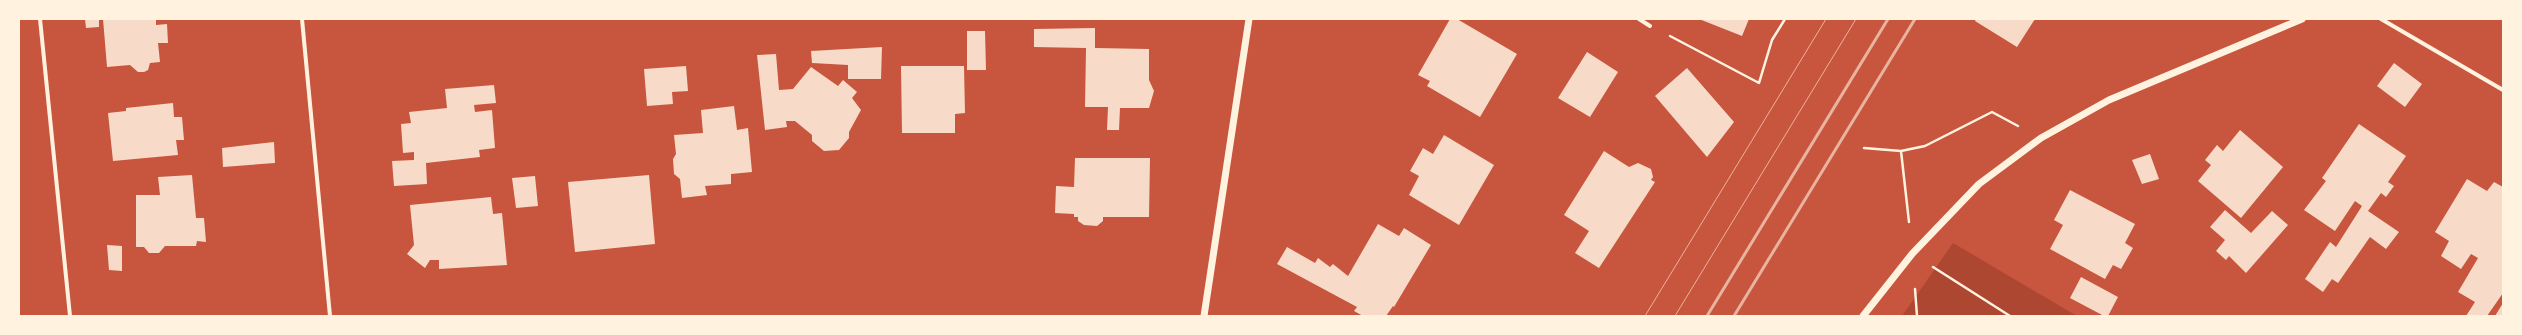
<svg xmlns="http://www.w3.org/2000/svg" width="2522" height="335" font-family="'Exo 2',sans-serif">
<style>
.green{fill:#ae4732}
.building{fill:#f7dbc8}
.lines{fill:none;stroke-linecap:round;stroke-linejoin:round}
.path{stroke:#fff3e0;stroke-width:2.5}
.minor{stroke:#fff3e0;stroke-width:4}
.tertiary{stroke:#fff3e0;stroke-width:7}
.tram{stroke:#e9b49f;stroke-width:1}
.rail{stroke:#e9b49f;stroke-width:3}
</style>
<rect width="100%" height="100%" fill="#c8553d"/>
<path class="green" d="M1953,243L2077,316H1902Z"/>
<path class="building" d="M85,19H99V27L86,28Z
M103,19H156V25L167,24L168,43H158L160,62L150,63L148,70L144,72H138L130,65L107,67Z
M1450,19H1457L1517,54L1480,117L1427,86L1430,81L1418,75Z
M1699,19H1749L1742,36Z
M1976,19H2035L2017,47L1975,21Z
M1095,28V48L1149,49V80L1154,91L1149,108H1120L1119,130H1107L1108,107H1085L1086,48L1034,47V29Z
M967,31H985L986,70H967Z
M882,47L881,79H848V65L812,63L811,51Z
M1587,52L1618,72L1590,117L1558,98Z
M776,54L779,90L793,89L811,67L838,86L843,80L857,92L852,98L861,110L849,132V138L839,150L824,151L812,141V135L795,121H786L787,127L765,130L757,55Z
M2394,63L2422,84L2405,107L2377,86Z
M686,66L688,91L672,92L673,104L647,106L644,69Z
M901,66H964L965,113L955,114V133H902Z
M1687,68L1734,122L1707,157L1655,96Z
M494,85L496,103L474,105L475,112L492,110L495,148L479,150L480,157L426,163L427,184L394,186L392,161L414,160V152L403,153L401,124L411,123L409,112L447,108L445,89Z
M173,103L174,117H182L184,140H176L178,155L113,161L108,113L126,111V108Z
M734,106L737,130L748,128L752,172L731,174V184L705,186L707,195L682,198L680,179L674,174L673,159L676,154L674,135L703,133L701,110Z
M2359,124L2406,156L2388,182L2394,186L2386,197L2381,193L2368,211L2399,232L2386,249L2370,237L2338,283L2332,279L2323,292L2305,279L2330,242L2336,247L2362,206L2355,201L2335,231L2304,210L2326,181L2322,178Z
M2240,130L2283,167L2241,218L2198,181L2211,165L2205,160L2217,145L2223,151Z
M1444,135L1494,165L1459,225L1409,195L1419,176L1410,171L1423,148L1433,154Z
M274,142L275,163L223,167L222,148Z
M1604,151L1629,167L1638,163L1651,169L1653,177L1651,180L1655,182L1599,268L1575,253L1589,231L1564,215Z
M2150,154L2159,179L2142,184L2132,160Z
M1075,158H1150L1149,217H1103V221L1097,226L1084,225L1078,221V217H1074V214L1055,213L1056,186L1074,187Z
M192,175L196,218H204L206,242L197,241L196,246H165L159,253H149L144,247H136V195H160L158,177Z
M649,175L655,244L575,252L568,182Z
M535,176L538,206L516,208L512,178Z
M2467,179L2487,191L2494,182L2503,187V293L2487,316H2466L2475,302L2458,292L2478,258L2471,254L2461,269L2441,256L2449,241L2435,232Z
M2070,190L2135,224L2125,243L2133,248L2121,269L2113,265L2105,279L2050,249L2063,225L2054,220Z
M491,197L493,214L502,213L507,265L439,269V260H430L425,268L407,254L414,245L410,205Z
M2225,210L2251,233L2272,211L2288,225L2246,273L2229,256L2226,260L2216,251L2225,240L2210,227Z
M1378,224L1399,236L1404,228L1431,245L1394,307L1393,306L1386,316H1363L1354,311L1357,307L1277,264L1287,247L1315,263L1318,258L1330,267L1333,264L1348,276Z
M107,245L122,246V271L109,270Z
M2081,277L2118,297L2108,316H2104L2070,298Z
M2503,303V316H2495Z"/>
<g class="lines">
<path class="path" d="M1670,36L1759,83L1772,40L1785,19
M1864,148L1901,151L1925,146L1992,112L2018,126
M1901,151L1909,222
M1933,267L2010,316
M1915,289L1917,316"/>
<path class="minor" d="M40,19L70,316
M302,19L330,316
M1639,19L1650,26
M2381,19L2503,90"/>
<path class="tertiary" d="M1204,316L1249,19
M1863,316L1912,254L1979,184L2041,138L2109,100L2302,19"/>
<path class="tram" d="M1645,316L1826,19
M1675,316L1856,19"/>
<path class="rail" d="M1707,316L1888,19
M1734,316L1915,19"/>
</g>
<rect width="2522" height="335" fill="none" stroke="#fff3e0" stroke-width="40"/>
</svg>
